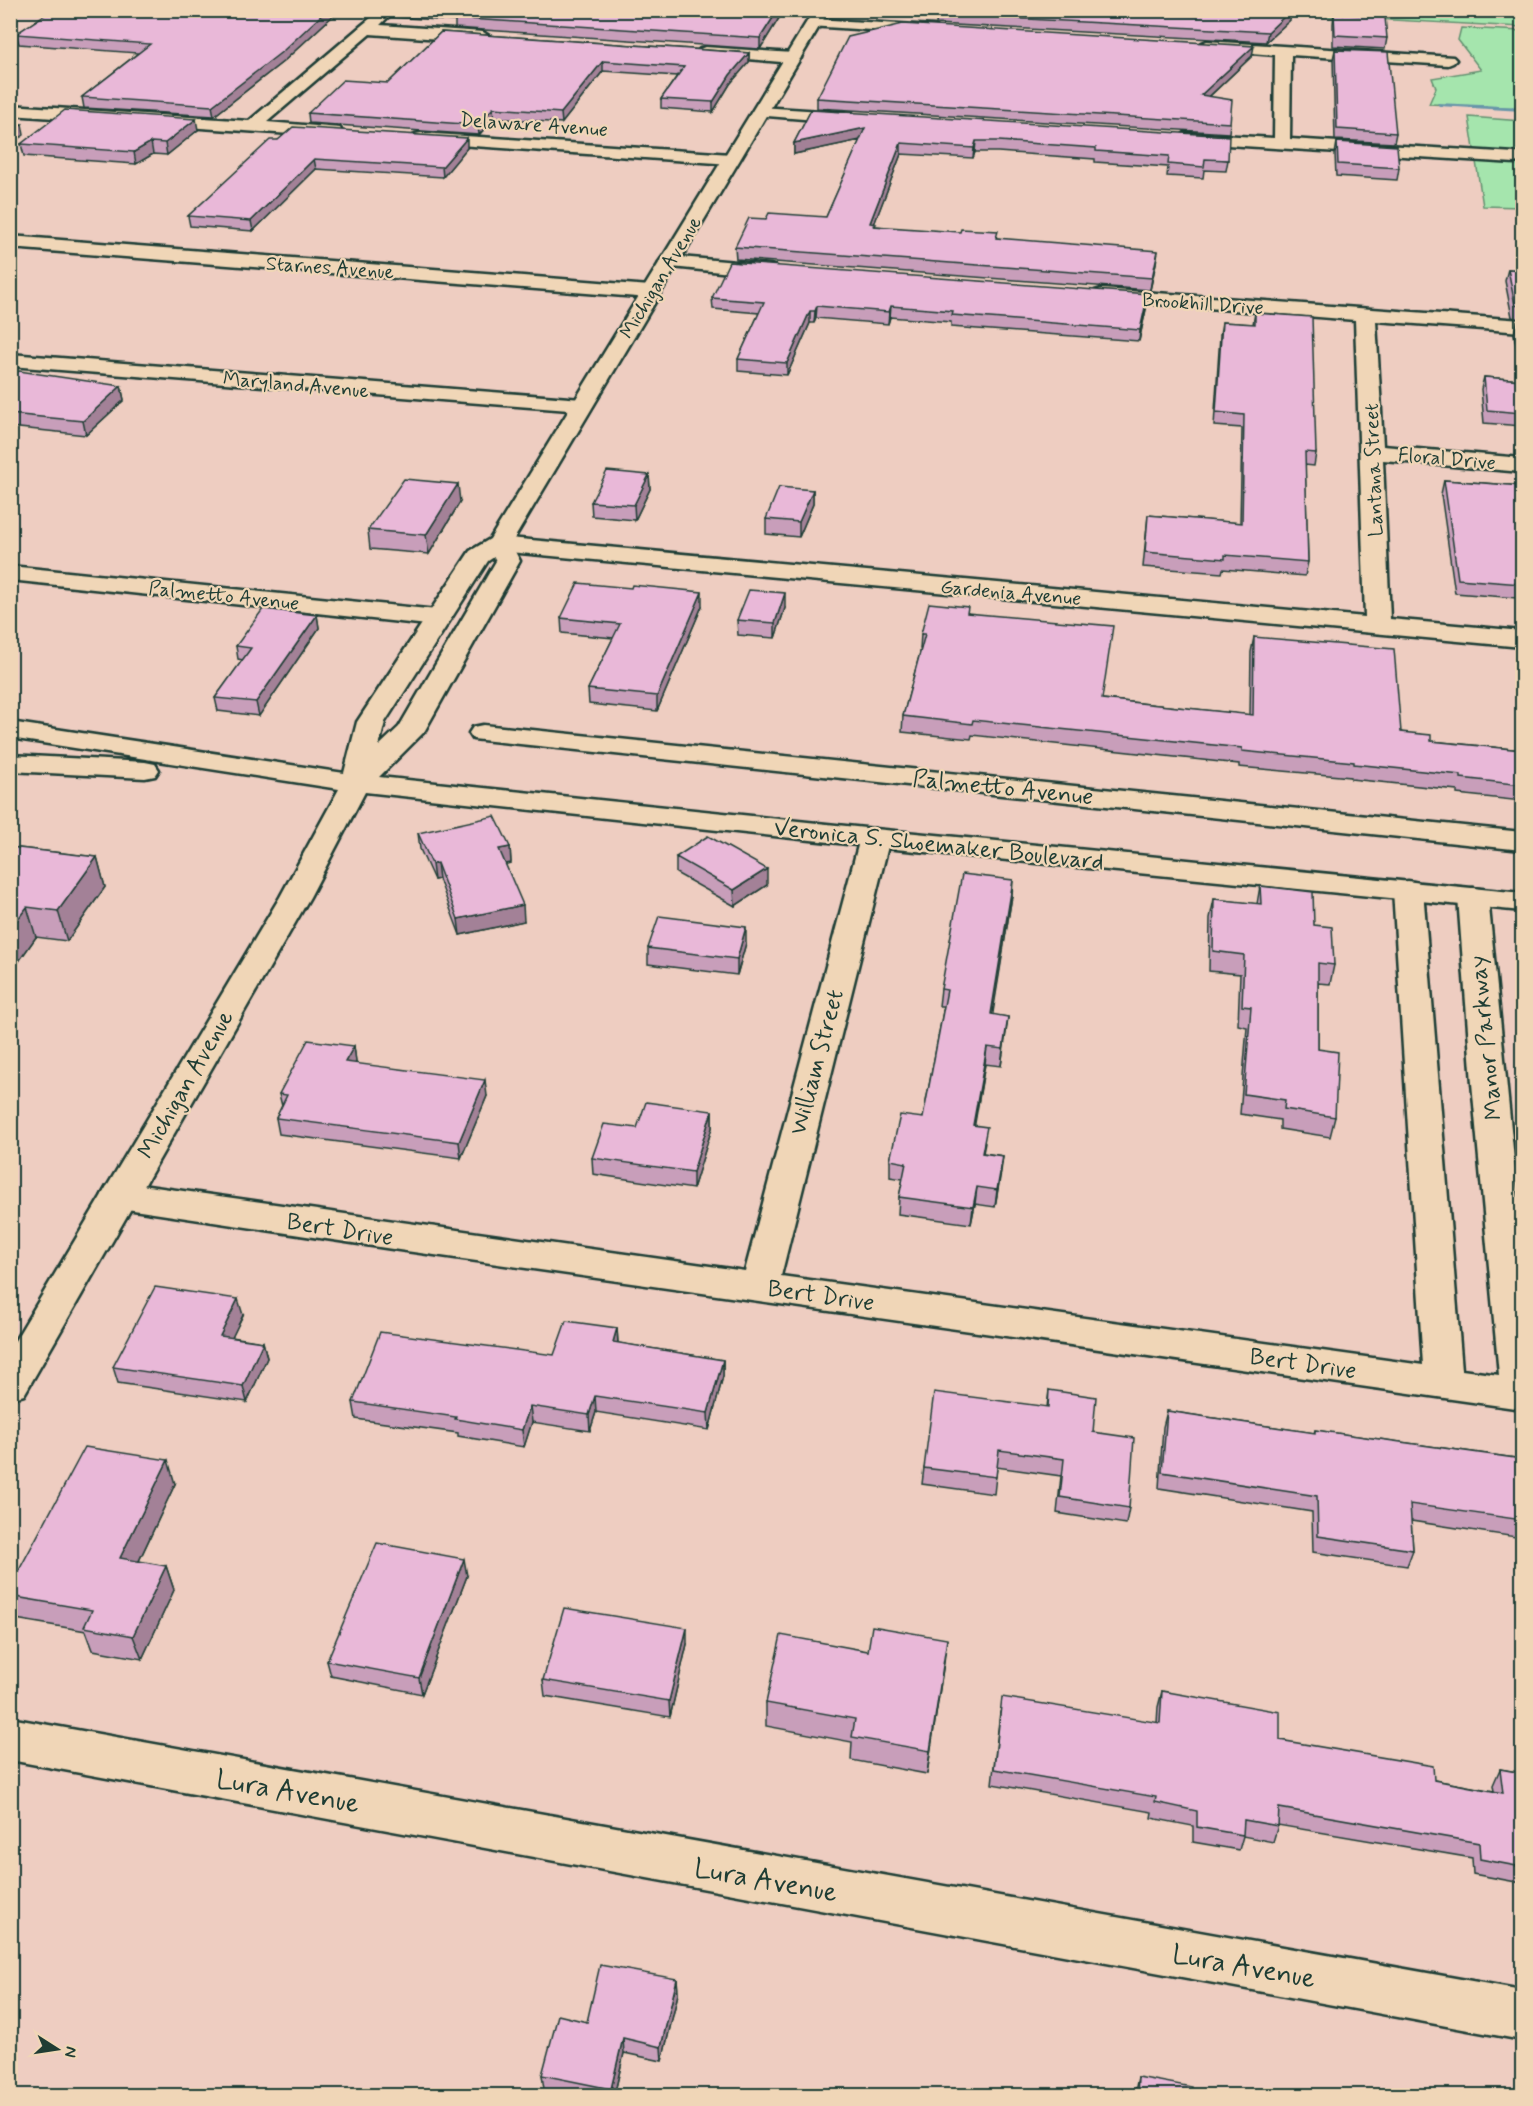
<svg xmlns="http://www.w3.org/2000/svg" width="1533" height="2106" font-family="Mynerve,sans-serif">
<style>
.green{fill:#a5e5ad;stroke:#629170;stroke-width:1.5}
.lines{fill:none;stroke-linecap:round;stroke-linejoin:round}
.stream{fill:#6796a9;fill-rule:evenodd}
.minor-casing{stroke:#1f3d34;stroke-width:5}
.tertiary-casing{stroke:#1f3d34;stroke-width:5}
.minor{fill:#f0d6b7;fill-rule:evenodd}
.tertiary{fill:#f0d6b7;fill-rule:evenodd}
.wall{fill:#c89eba;stroke:#1f3d34;stroke-width:1.5}
.shaded-wall{fill:#a38197;stroke:#1f3d34;stroke-width:1.5}
.building{fill:#e9b8d8;stroke:#1f3d34;stroke-width:1.5}
.labels{text-anchor:middle;stroke-width:4.5;stroke-linejoin:round;paint-order:stroke}
.far-street-label{font-size:20px;fill:#1f3d34;stroke:#f0d6b7}
.street-label{font-size:24px;fill:#1f3d34;stroke:#f0d6b7}
.near-street-label{font-size:28px;fill:#1f3d34;stroke:#f0d6b7}
</style>
<rect width="100%" height="100%" fill="#eecdc1"/>
<filter id="ink" filterUnits="userSpaceOnUse"><feTurbulence type="fractalNoise" baseFrequency=".0167" numOctaves="2"/><feDisplacementMap in="SourceGraphic" scale="12" xChannelSelector="R" yChannelSelector="G"/><feConvolveMatrix kernelMatrix="1 2 1 2 8 2 1 2 1" color-interpolation-filters="sRGB"/></filter>
<g filter="url(#ink)">
<path class="green" d="M1224,11H1522V27Z
M1461,28L1522,31V108L1429,104L1436,88L1432,78L1481,70L1458,40Z
M1469,117L1522,121V207L1483,206Z"/>
<g class="lines">
<path class="stream" d="M1437,103L1522,107V111L1439,106Z"/>
<g class="minor-casing">
<path id="minor" d="M382,12L389,16L380,25L483,32L491,37L483,42L370,34L267,122L340,128L342,132L334,137L10,115V105L249,121L361,26L377,13Z
M814,19L934,26L941,30L934,34L809,26L807,23Z
M1207,41L1453,57L1456,60L1453,63L1448,65L1291,55L1290,139L1515,153L1521,154L1522,160L1515,163L1179,142L1177,138L1185,133L1274,138L1275,55L1202,49L1199,46L1202,43Z
M705,47L793,53L801,58L793,63L700,55L697,52L700,49Z
M760,107L852,113L860,118L852,123L754,115L752,112Z
M421,133L731,154L737,155L740,159L737,163L731,164L415,142L413,138L415,134Z
M10,236L650,286L657,288L660,292L657,296L650,298L10,248Z
M669,256L770,265L777,267L780,271L777,275L770,277L662,266L659,262L662,258Z
M1102,289L1522,320V332L1376,321L1383,446L1522,458V472L1383,460L1390,619L1522,631V647L499,551L491,549L487,544L491,539L499,537L1365,617L1355,320L1095,299L1092,295L1095,291Z
M10,354L582,399L590,400L593,405L590,410L582,411L10,366Z
M10,566L437,610L446,613L450,618L446,623L437,626L10,580Z
M483,725L1522,832V850L473,739L469,733L473,727Z
M875,829L885,832L890,838L781,1276L1423,1365L1393,890L1397,883L1408,881L1419,883L1423,890L1462,1370L1499,1375L1472,1083L1458,897L1462,890L1473,888L1484,890L1488,897L1522,1240V1409L399,1250L120,1208L107,1204L102,1195L107,1186L120,1182L745,1271L860,838L865,832Z
M10,1718L1522,1990V2040L10,1760Z"/>
</g>
<g class="tertiary-casing">
<path id="tertiary" d="M814,10H829L511,544L520,561L424,732L379,777L875,829L1522,893V911L875,847L365,792L310,897L24,1395L10,1399V1349L280,897L339,789L10,738V722L344,773L357,722L470,551L490,539ZM494,557L496,561L399,727L379,746L385,722L488,561Z
M10,755L145,762L155,764L159,770L155,776L145,778L10,771Z"/>
</g>
<use href="#minor" class="minor"/>
<use href="#tertiary" class="tertiary"/>
</g>
<path class="wall" d="M52,10H380L370,15L336,13L284,61L214,116L84,108L82,97L138,53L19,44L16,34Z
M383,10H784L760,49L455,28V21L391,17Z
M938,10H1292L1290,20L1266,42L936,24L937,14Z
M1334,13L1387,38L1385,49L1333,46V24Z
M441,32L749,53V62L730,84L713,112L661,108V99L677,76L603,71L562,123L494,118L479,135L309,123L308,113L388,83Z
M1335,50L1396,133L1394,143L1335,140L1333,59Z
M1252,56L1209,97L1230,123L1229,133L817,108V98Z
M811,110L1228,160L1226,171L1204,170L1203,178L1167,176L1168,167L1095,162V159L998,152H975L973,158L901,154L874,224L875,226L997,238L1156,263L1150,290L736,259L735,247L766,219L826,217L860,140L794,154V143Z
M198,130L167,155L153,154L136,164L24,156L21,144Z
M278,140L467,148L443,177L316,169L253,231L190,226L188,216Z
M1337,142L1399,168L1397,180L1336,176L1335,154Z
M1508,269L1522,270V320L1512,317L1505,281Z
M1148,294L1147,305L1139,341L951,327V322L890,317L888,324L816,318L814,323H810L787,375L738,371V359L759,313L713,309L712,298Z
M1255,313L1316,453L1314,466L1305,465L1308,562L1305,576L1223,569L1222,573L1143,567L1148,515L1240,523L1242,428L1214,426L1220,335L1222,322L1253,324Z
M1517,322H1522V380L1514,334Z
M10,377L121,386L124,400L86,435L10,427Z
M1484,377L1522,380V426L1484,423L1481,389Z
M649,475L650,489L635,520L592,516L591,502Z
M1444,480L1522,486V597L1518,596L1517,598L1455,593L1441,494Z
M813,490V504L799,537L766,534V519Z
M460,502L429,554L370,549L368,530Z
M702,606L657,711L589,704L588,689L613,638L562,633L561,618Z
M785,608L775,638L738,635L737,620Z
M968,613L1103,699L1250,715L1251,652L1254,637L1401,732L1431,741L1522,750V801L1457,794V790L1351,779V777L1239,767V764L972,735L971,739L902,732L903,716L921,649H920L921,634Z
M317,615L319,628L259,716L218,711L215,698L243,660L238,659L236,646Z
M418,833L510,847L511,863L505,864L524,921L460,935L439,879L434,880L420,849Z
M10,847L97,857L105,887L67,941L36,937L12,971L10,970Z
M676,857L767,885L735,906L676,873Z
M1260,886L1314,925L1334,965L1330,984L1318,983V1049L1335,1117L1330,1137L1280,1129V1120L1240,1114L1247,1027L1238,1025L1240,974L1209,971L1210,918L1214,899L1257,904Z
M1012,896L992,1015L1008,1017L1001,1066L985,1064L974,1125L985,1143L983,1153L1003,1156L995,1207L975,1204L971,1224L898,1214L899,1197L903,1179L890,1177V1160L923,1118L944,1006H939L941,989Z
M746,943L737,975L648,964V948Z
M354,1046L356,1062V1064L487,1096L461,1158L279,1134L276,1118L282,1106L279,1094Z
M712,1111V1128L693,1189L593,1174L592,1158L637,1128Z
M243,1315L232,1337L263,1342L267,1358L247,1402L118,1383L113,1367Z
M617,1328L618,1343L723,1360V1376L709,1430L596,1412L590,1431L532,1422L524,1447L458,1436V1433L356,1419L353,1402L554,1355Z
M1049,1390L1093,1432L1129,1508L1126,1524L1057,1513L1061,1476L997,1467L994,1494L922,1484L924,1468L1047,1407Z
M1167,1411L1314,1433L1315,1430L1522,1459V1538L1411,1521L1413,1550L1407,1566L1313,1552L1312,1512L1159,1488L1163,1427Z
M175,1484L139,1561L166,1566L174,1590L142,1659L93,1650L86,1631L16,1619L10,1606V1587Z
M467,1576L422,1694L331,1676L327,1661Z
M687,1644L670,1717L545,1696L543,1680Z
M868,1651L944,1662L927,1774L851,1760L852,1742L766,1726V1703Z
M1162,1691L1280,1740L1434,1780L1494,1791L1493,1785L1500,1769L1522,1773V1883L1473,1874L1472,1858L1278,1825L1273,1842L1243,1836L1239,1850L1193,1842V1826L1151,1818L1152,1812L992,1784L1000,1712L1157,1723L1158,1707Z
M677,1979L678,1994L662,2061L624,2053L614,2096H575L544,2089L542,2075L587,2022Z
M1138,2077L1191,2096H1134Z"/>
<path class="shaded-wall" d="M327,10H336V13L284,61L214,116L212,106Z
M370,10H380L370,15Z
M778,10H784L760,49V38Z
M1291,10L1290,20L1266,42L1268,32Z
M1254,46L1252,56L1199,106L1201,95Z
M749,53V62L730,84L713,112V102L730,75Z
M603,61V71L562,123L561,113Z
M493,108L494,118L479,135L478,125Z
M196,119L198,130L167,155L165,143Z
M22,124L24,135L10,145V133Z
M865,128V139L794,154V143Z
M467,138V148L443,177L442,167Z
M976,141L975,152L973,158L974,148Z
M151,142L153,154L136,164L134,152Z
M901,143V154L870,235V223Z
M314,159L316,169L253,231L251,221Z
M1158,251L1156,263L1150,290L1152,278Z
M1148,294L1147,305L1139,341L1140,330Z
M817,306L816,318L814,323L815,311Z
M891,306L890,317L888,324L889,312Z
M810,311V323L787,375V363Z
M121,386L124,400L86,435L83,421Z
M649,475L650,489L635,520L634,505Z
M458,484L460,502L429,554L426,535Z
M813,490V504L799,537V522Z
M702,592V606L657,711V696Z
M785,593V608L775,638V623Z
M317,615L319,628L259,716L256,702Z
M510,847L511,863L501,865L499,849Z
M97,857L105,887L67,941L58,911Z
M437,863L439,879L434,880L432,864Z
M767,869V885L735,906L734,890Z
M1013,880L1012,896L990,1031L991,1014Z
M523,905L524,921L460,935L458,919Z
M27,907L36,937L12,971L10,966V929Z
M746,927V943L737,975V959Z
M1008,1017L1006,1033L1001,1066L1003,1049Z
M354,1046L356,1062L348,1079L345,1062Z
M987,1047L985,1064L972,1141L973,1125Z
M485,1080L487,1096L461,1158L459,1142Z
M712,1111V1128L693,1189V1172Z
M1003,1156L1001,1172L995,1207L997,1190Z
M977,1187L975,1204L971,1224L973,1207Z
M238,1299L243,1315L225,1352L220,1336Z
M617,1328L618,1345L613,1342Z
M263,1342L267,1358L247,1402L243,1386Z
M723,1360V1376L709,1430L708,1413Z
M595,1396L596,1412L590,1431L589,1415Z
M530,1406L532,1422L524,1447L522,1430Z
M168,1460L175,1484L129,1582L120,1558Z
M464,1559L467,1576L422,1694L419,1678Z
M166,1566L174,1590L142,1659L133,1636Z
M687,1628V1644L670,1717L669,1701Z
M947,1639L944,1662L927,1774L930,1751Z
M677,1979L678,1994L662,2061L661,2047Z
M623,2038L624,2053L614,2096H611V2089Z"/>
<path class="building" d="M52,10H327L283,51L212,106L82,97L150,44L16,34Z
M450,10H778L760,38L454,18L461,11Z
M938,10H1291L1268,32L937,14Z
M1334,13L1385,17L1387,38L1335,35Z
M903,24L1254,46L1201,95L1232,100L1230,123L817,98L848,37Z
M441,32L749,53L730,75L713,102L661,99L684,67L603,61L561,113L493,108L478,125L308,113L343,80L388,83Z
M1335,50L1388,52L1396,133L1337,129Z
M65,110L196,119L165,143L151,142L134,152L21,144Z
M811,110L1229,136L1228,160L1205,159L1204,167L1168,164L1169,156L1096,151V148L999,141H976L974,148L901,143L870,223L876,224L874,226L960,232L961,229L998,231L996,238L1158,251L1152,278L735,247L749,218L766,219L769,213L826,217L865,128L794,143Z
M10,124H22L10,133Z
M293,127L467,138L442,167L314,159L251,221L188,216L270,140H278Z
M1337,142L1397,146L1399,168L1338,164Z
M729,262L1148,294L1140,330L952,315L953,311L891,306L889,312L817,306L815,311H810L787,363L738,359L764,302L712,298Z
M1508,269L1522,270V307L1515,305Z
M1255,313L1312,317L1316,453L1305,452L1308,562L1225,555V559L1145,552L1148,515L1242,523L1244,415L1216,412L1222,322L1255,324Z
M1517,322H1522V350Z
M19,371L121,386L83,421L10,414V377Z
M1484,377L1522,380V413L1487,410Z
M607,471L649,475L634,505L591,502Z
M404,479L458,484L426,535L368,530Z
M1444,480L1522,486V582H1521V584L1458,579Z
M779,487L813,490L799,522L766,519Z
M578,583L631,588L632,585L702,592L657,696L588,689L620,624L561,618Z
M749,590L785,593L775,623L737,620Z
M929,603L968,607L967,613L1113,626L1102,699L1253,715L1254,637L1394,649L1401,732L1431,735V741L1522,750V785L1461,778V775L1354,764V762L1242,751V748L973,720L972,724L903,716L925,634H921Z
M263,609L317,615L256,702L215,698L251,648L236,646Z
M495,816L510,847L499,849L523,905L458,919L437,863L432,864L418,833Z
M708,836L767,869L734,890L676,857Z
M10,847L97,857L58,911L27,907L10,929Z
M962,874L1013,880L991,1014L1008,1017L1003,1049L987,1047L973,1125L987,1127L982,1153L1003,1156L997,1190L977,1187L973,1207L899,1197L906,1163L890,1160L900,1115L923,1118L947,990L941,989Z
M1260,886L1313,892L1314,925L1332,927L1334,965L1318,963V1049L1338,1052L1335,1117L1284,1109L1285,1100L1244,1094L1251,1007L1242,1006L1244,955L1213,951L1214,899L1261,904Z
M659,916L746,927L737,959L648,948Z
M308,1040L354,1046L345,1062L485,1080L459,1142L276,1118L287,1095L279,1094Z
M646,1102L712,1111L693,1172L592,1158L604,1124L637,1128Z
M155,1287L238,1299L220,1336L263,1342L243,1386L113,1367Z
M566,1321L617,1328L613,1342L723,1360L708,1413L595,1396L589,1415L530,1406L522,1430L455,1419L456,1417L353,1402L380,1332L554,1355Z
M1049,1390L1096,1397L1093,1432L1134,1438L1129,1508L1060,1497L1064,1459L999,1450L996,1477L924,1468L934,1392L1048,1407Z
M1167,1411L1315,1433V1430L1522,1459V1520L1410,1504L1413,1550L1318,1536L1317,1496L1162,1472Z
M85,1447L168,1460L120,1558L166,1566L133,1636L84,1627L92,1610L10,1596V1587Z
M377,1543L464,1559L419,1678L327,1661Z
M564,1608L687,1628L669,1701L543,1680Z
M872,1626L947,1639L930,1751L852,1737L855,1719L766,1703L781,1635L868,1651Z
M1162,1691L1280,1712V1740L1433,1766L1434,1780L1503,1793L1500,1769L1522,1773V1867L1480,1859L1479,1843L1279,1808L1278,1826L1244,1820L1243,1835L1197,1827V1811L1155,1802L1156,1797L994,1769L1002,1697L1160,1723Z
M600,1965L677,1979L661,2047L623,2038L611,2089L542,2075L558,2015L587,2022Z
M1138,2077L1192,2087L1191,2096H1137Z"/>
</g>
<g class="labels">
<g class="far-street-label">
<text transform="translate(534 124) rotate(4)" y="7">Delaware Avenue</text>
<text transform="translate(330 267) rotate(4)" y="7">Starnes Avenue</text>
<text transform="translate(660 277) rotate(-59)" y="7">Michigan Avenue</text>
<text transform="translate(1203 303) rotate(4)" y="7">Brookhill Drive</text>
<text transform="translate(296 384) rotate(5)" y="7">Maryland Avenue</text>
<text transform="translate(1447 458) rotate(5)" y="7">Floral Drive</text>
<text transform="translate(1373 470) rotate(-92)" y="7">Lantana Street</text>
<text transform="translate(1011 592) rotate(5)" y="7">Gardenia Avenue</text>
<text transform="translate(224 595) rotate(6)" y="7">Palmetto Avenue</text>
</g>
<g class="street-label">
<text transform="translate(1003 787) rotate(6)" y="8">Palmetto Avenue</text>
<text transform="translate(939 844) rotate(6)" y="8">Veronica S. Shoemaker Boulevard</text>
<text transform="translate(1485 1038) rotate(-96)" y="8">Manor Parkway</text>
<text transform="translate(816 1062) rotate(-75)" y="8">William Street</text>
<text transform="translate(185 1084) rotate(-60)" y="8">Michigan Avenue</text>
<text transform="translate(340 1229) rotate(9)" y="8">Bert Drive</text>
<text transform="translate(821 1295) rotate(8)" y="8">Bert Drive</text>
<text transform="translate(1303 1363) rotate(8)" y="8">Bert Drive</text>
</g>
<g class="near-street-label">
<text transform="translate(288 1790) rotate(10)" y="10">Lura Avenue</text>
<text transform="translate(766 1879) rotate(10)" y="10">Lura Avenue</text>
<text transform="translate(1244 1965) rotate(10)" y="10">Lura Avenue</text>
</g>
</g>
<rect width="1533" height="2106" fill="none" stroke="#f0d6b7" stroke-width="36"/>
<rect x="18" y="18" width="1497" height="2070" fill="none" stroke="#1f3d34" stroke-width="2" filter="url(#ink)"/>
<g transform="translate(57 2049) rotate(102)" stroke="#f0d6b7" stroke-width="4.5" paint-order="stroke">
<path d="M0-4.5L10 22L0 15L-10 22Z" fill="#1f3d34"/>
<text y="-9" font-size="16" font-weight="bold" text-anchor="middle" fill="#1f3d34">N</text>
</g>
</svg>
